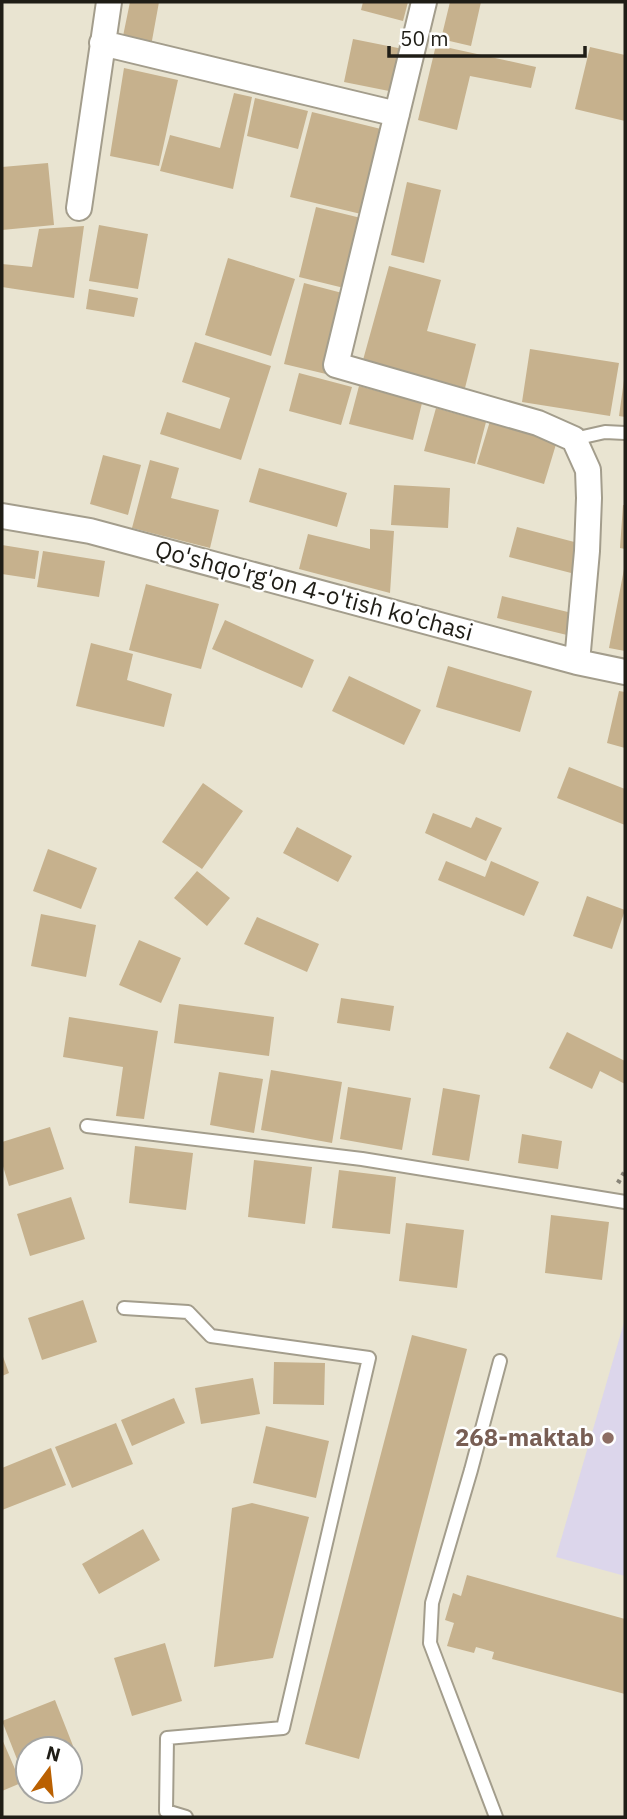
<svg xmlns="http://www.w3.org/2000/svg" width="627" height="1819" font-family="'IBM Plex Sans',sans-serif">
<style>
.education{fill:#dcd6eb}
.building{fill:#c6b18d}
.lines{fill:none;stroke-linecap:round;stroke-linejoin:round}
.lane-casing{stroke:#a39d8c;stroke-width:16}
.street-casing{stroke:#a39d8c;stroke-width:28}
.path{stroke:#888477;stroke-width:4.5;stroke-dasharray:3.5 5;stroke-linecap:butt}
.lane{stroke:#fff;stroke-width:12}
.street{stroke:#fff;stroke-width:24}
.education-dot{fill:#8d6e63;stroke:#fff;stroke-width:2.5}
.labels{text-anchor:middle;stroke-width:5;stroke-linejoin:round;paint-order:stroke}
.street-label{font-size:24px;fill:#1f1d16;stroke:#fff}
.education-label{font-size:24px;font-weight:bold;fill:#785e54;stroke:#fff;text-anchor:end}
</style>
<rect width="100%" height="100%" fill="#e9e4d1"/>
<path class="education" d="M625,1319V1576L556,1557Z"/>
<path class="building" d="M130,2H159L151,46L122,41Z
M363,2H408L403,21L361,10Z
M450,2H481L471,46L441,39Z
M353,39L403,49L394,92L344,82Z
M436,45L536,67L531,88L470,76L457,130L418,120Z
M590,47L625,55V121L575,109Z
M124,68L178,80L159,166L110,156Z
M234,93L252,97L233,189L160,171L170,135L220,148Z
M255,98L308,111L298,149L247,136Z
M312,112L381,129L361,214L290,197Z
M48,163L54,225L2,230V167Z
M407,182L441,190L424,263L391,255Z
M316,207L361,218L344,288L299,277Z
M99,225L148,234L138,289L89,281Z
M84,226L74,298L2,287V264L32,267L39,229Z
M228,258L295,279L271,356L205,335Z
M389,266L441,280L427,331L476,344L465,388L363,360Z
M304,283L346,294L326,374L284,364Z
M89,289L138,298L134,317L86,309Z
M195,342L271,366L241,460L160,434L167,412L220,429L230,398L182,382Z
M530,349L619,363L610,416L522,402Z
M299,373L352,387L341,425L289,411Z
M624,380H625V417L619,416Z
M359,386L422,403L413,440L349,424Z
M436,408L486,422L475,464L424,451Z
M490,421L557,441L544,484L477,464Z
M103,455L141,465L128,515L90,504Z
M150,460L179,468L171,498L219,510L210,548L132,528Z
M259,468L347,493L337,527L249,502Z
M394,485L450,488L448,528L391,525Z
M623,505H625V549L620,548Z
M517,527L582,544L575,574L509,557Z
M370,529L394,531L390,593L299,569L308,534L370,549Z
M2,545L39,551L35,579L2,574Z
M43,551L105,561L99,597L37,587Z
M624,569H625V651L609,648Z
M146,584L219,604L201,669L129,650Z
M502,596L572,613L567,635L497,618Z
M225,620L314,660L302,688L212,649Z
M91,643L133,654L127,680L172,694L164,727L76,706Z
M448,666L532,691L520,732L436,707Z
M349,676L421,710L404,745L332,711Z
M619,691L625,692V748L607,743Z
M569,767L625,789V825L557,798Z
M203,783L243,811L202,869L162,842Z
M433,813L471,828L476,817L502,828L486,861L425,833Z
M297,827L352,856L338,882L283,853Z
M48,849L97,868L81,909L33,891Z
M446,861L485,877L491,861L539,882L524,916L438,880Z
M197,871L230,898L207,926L174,898Z
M587,896L625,910L612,949L573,936Z
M41,914L96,925L86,977L31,966Z
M257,917L319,944L307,972L244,944Z
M139,940L181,958L161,1003L119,985Z
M341,998L394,1006L390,1031L337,1023Z
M179,1004L274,1017L269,1056L174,1043Z
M69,1017L158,1031L144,1119L116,1116L123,1067L63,1057Z
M567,1032L625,1061V1084L600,1071L592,1089L549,1068Z
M271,1070L342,1082L332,1143L261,1130Z
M219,1072L263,1079L254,1133L210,1125Z
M348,1087L411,1098L402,1150L340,1139Z
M443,1088L480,1095L469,1161L432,1155Z
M50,1127L64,1169L9,1186L2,1163V1142Z
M522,1134L562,1141L558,1169L518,1163Z
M135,1146L193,1153L186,1210L129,1203Z
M254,1160L312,1167L305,1224L248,1217Z
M339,1170L396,1177L390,1234L332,1228Z
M71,1197L85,1239L30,1256L17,1214Z
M551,1215L609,1222L602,1280L545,1273Z
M406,1223L464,1230L457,1288L399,1281Z
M83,1300L97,1342L42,1360L28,1318Z
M412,1335L467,1349L359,1759L305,1744Z
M2,1354L9,1373L2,1376Z
M274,1362L325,1363L324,1405L273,1404Z
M253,1378L260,1414L201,1424L195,1388Z
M174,1398L185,1423L132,1446L121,1420Z
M116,1423L133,1464L72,1488L55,1447Z
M266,1426L329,1441L316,1498L253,1483Z
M51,1448L66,1485L2,1510V1468Z
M252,1503L309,1517L273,1658L214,1667L232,1508Z
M143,1529L160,1560L99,1594L82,1564Z
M467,1575L625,1619V1694L492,1659L494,1652L476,1647L474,1653L447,1646L454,1623L445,1620L453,1593L461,1596Z
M165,1643L182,1701L132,1716L114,1658Z
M55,1700L77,1756L70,1759V1749H28V1776L24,1777L2,1721Z
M2,1739L21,1783L2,1791Z"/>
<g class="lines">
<g class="lane-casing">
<path id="lane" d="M574,439L605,432L625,433
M87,1126L362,1159L625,1202
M124,1308L188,1312L211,1336L369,1358L283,1728L167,1738L166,1811L186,1817
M496,1817L430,1643L432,1603L471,1470L500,1361"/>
</g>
<g class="street-casing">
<path id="street" d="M424,2L336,365L538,423L574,439L588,470L589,498L587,551L577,662
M102,43L397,114
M79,208L109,2
M2,516L90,531L577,662L625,672"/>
</g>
<path class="path" d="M618,1183L625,1171"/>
<use href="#lane" class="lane"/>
<use href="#street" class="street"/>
</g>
<circle class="education-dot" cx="608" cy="1438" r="7"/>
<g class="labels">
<g class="street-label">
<text transform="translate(314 591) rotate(15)" y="8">Qo'shqo'rg'on 4-o'tish ko'chasi</text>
</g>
<g class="education-label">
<text x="594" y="1446">268-maktab</text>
</g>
</g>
<rect width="627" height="1819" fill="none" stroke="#1f1d16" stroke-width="7"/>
<g transform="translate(49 1770) rotate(15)"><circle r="33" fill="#ffffff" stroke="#a5a5a2" stroke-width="2"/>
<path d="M0-5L12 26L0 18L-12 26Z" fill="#ba6001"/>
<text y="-10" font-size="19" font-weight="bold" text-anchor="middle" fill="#1f1d16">N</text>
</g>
<path d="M389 46v10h196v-10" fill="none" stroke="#1f1d16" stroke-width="3.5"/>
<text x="400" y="46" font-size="21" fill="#1f1d16" stroke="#ffffff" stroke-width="5" paint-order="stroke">50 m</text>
</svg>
